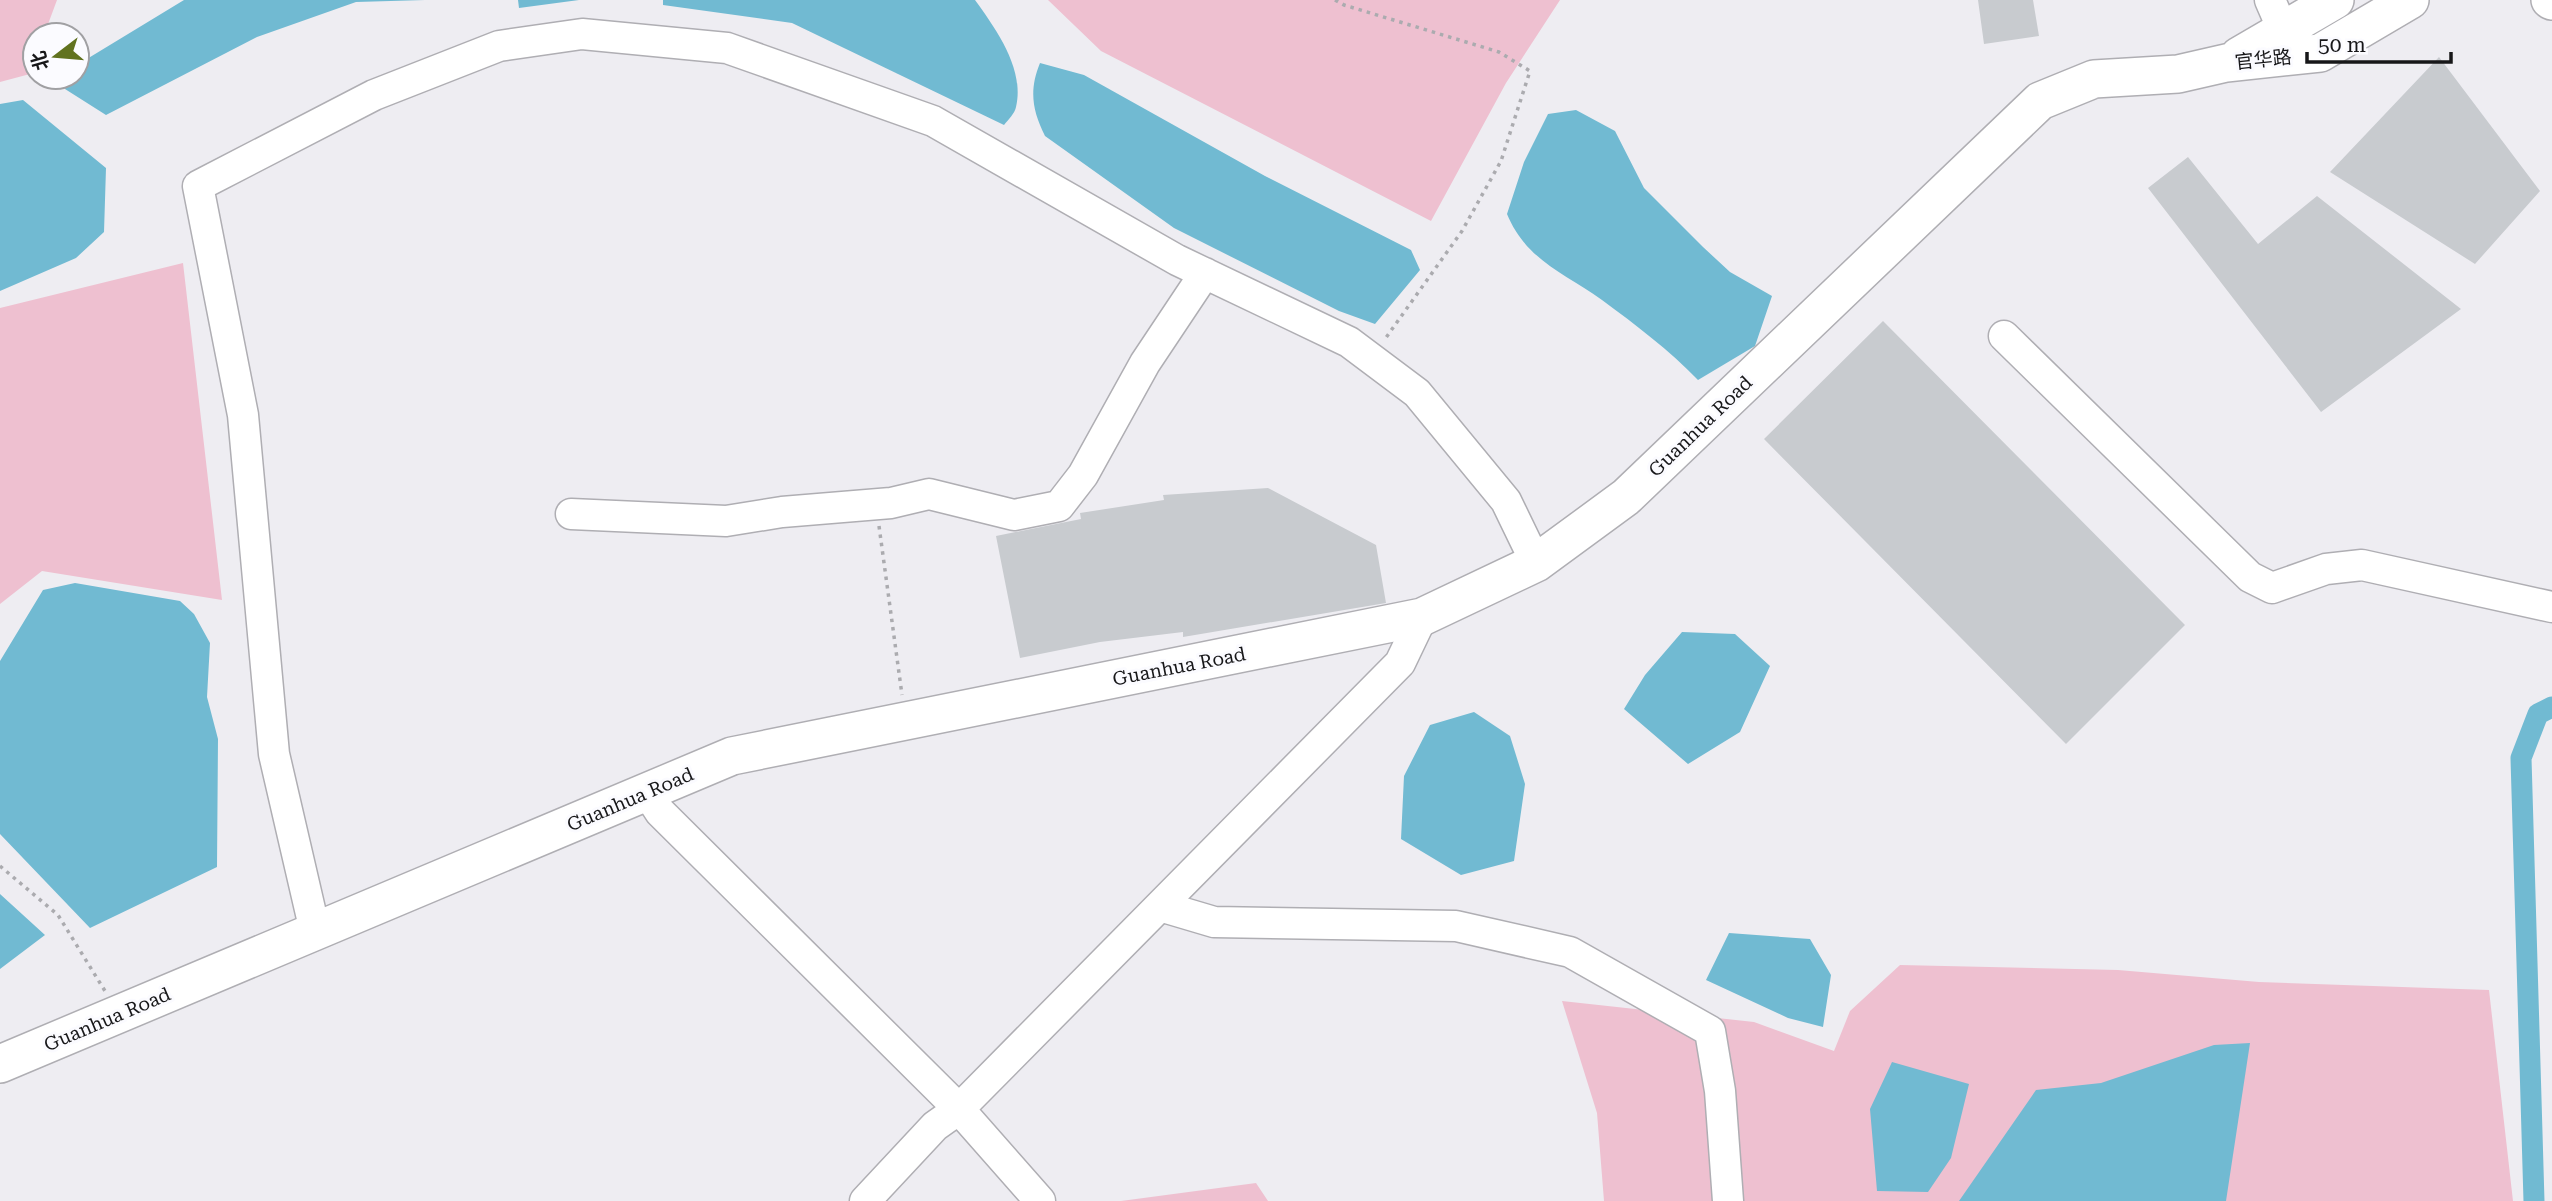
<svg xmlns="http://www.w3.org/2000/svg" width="2552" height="1201" font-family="'Roboto Serif','Noto Sans SC',serif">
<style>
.green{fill:#eec0d0}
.water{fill:#71bad2}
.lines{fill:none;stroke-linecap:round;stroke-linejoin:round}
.canal{stroke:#71bad2;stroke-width:21}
.building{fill:#c8cbcf}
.minor-casing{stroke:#afaeb3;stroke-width:33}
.major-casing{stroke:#afaeb3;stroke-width:40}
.path{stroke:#ababaf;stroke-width:3.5;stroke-dasharray:3.5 5;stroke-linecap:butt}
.minor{stroke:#fff;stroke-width:30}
.major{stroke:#fff;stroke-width:37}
.labels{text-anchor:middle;stroke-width:6;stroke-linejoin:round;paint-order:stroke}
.street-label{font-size:19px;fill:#171719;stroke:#fbfbff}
</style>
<rect width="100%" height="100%" fill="#eeedf2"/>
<path class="green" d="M0,0H57L44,35H35V59L30,74L0,82Z
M1048,0H1560L1506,83L1431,221L1101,51Z
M183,263L222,600L42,571L0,604V308Z
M1900,965L2118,970L2259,982L2489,990L2513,1201H1604L1597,1113L1562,1001L1754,1022L1834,1051L1850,1011Z
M1256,1183L1268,1201H1121Z"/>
<path class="water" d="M184,0H425L356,2L257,37L106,115L65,89L67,77H77V65Z
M518,0H579L519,8Z
M663,0H975C996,29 1025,69 1016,107C1015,113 1008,120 1004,125L792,23L663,5Z
M1040,63L1084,75L1265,176L1411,250L1420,270L1375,324L1339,311L1174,228L1045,136C1032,110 1029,90 1040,63Z
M23,100L106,168L104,232L76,258L0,291V104Z
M1576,110L1615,131L1644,188L1703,247L1730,272L1772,296L1755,346L1698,380C1669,350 1636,325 1602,300C1564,273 1526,260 1507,214L1524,162L1548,114Z
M75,583L180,601L194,614L210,643L207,697L218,739L217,867L90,928L0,834V661L43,590Z
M1682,632L1735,634L1770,666L1740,732L1688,764L1624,709L1645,675Z
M1474,712L1510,736L1525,784L1514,861L1461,875L1401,839L1404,776L1430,725Z
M0,894L45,935L0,969Z
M1729,933L1810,939L1831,975L1823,1027L1788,1018L1706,980Z
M2250,1043L2226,1201H1959L2036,1090L2101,1083L2214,1045Z
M1892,1062L1969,1084L1951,1158L1928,1192L1877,1191L1870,1109Z"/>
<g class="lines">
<path class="canal" d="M2534,1201L2521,758L2538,714L2552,707"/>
</g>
<path class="building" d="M1978,0H2033L2039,36L1984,44Z
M2439,57L2540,191L2475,264L2330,172Z
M2188,157L2258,244L2317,196L2461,309L2321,412L2148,188Z
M1883,321L2185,625L2066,744L1764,439Z
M1268,488L1376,545L1386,603L1183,637V632L1100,642L1020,658L996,536L1081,519L1080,513L1164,500L1163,495Z"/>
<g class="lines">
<g class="minor-casing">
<path id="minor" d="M2270,0L2283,30
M2004,336L2250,577L2272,588L2326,569L2362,565L2552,607
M571,514L726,521L782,512L891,503L929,494L1014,515L1059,506L1083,475L1145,363L1205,273
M647,792L660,812L959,1109L1040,1201
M1160,906L1214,922L1456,926L1570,952L1710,1031L1720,1091L1728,1201
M315,931L274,754L243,415L198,186L374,95L499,46L582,34L727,48L933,121L1177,260L1349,342L1417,393L1506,501L1536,563
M865,1201L935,1126L959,1109L1400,663L1422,617"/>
</g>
<g class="major-casing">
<path id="major" d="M2550,0L2552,1
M2239,56L2335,0
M0,1064L732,756L1422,617L1536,563L1626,497L2040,101L2094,79L2178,74L2226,63L2320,53L2410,0"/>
</g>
<path class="path" d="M1335,0L1344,5L1499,52L1530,71L1501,161L1462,231L1385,339
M879,526L902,695
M0,866L58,915L105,991"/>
<use href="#minor" class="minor"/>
<use href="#major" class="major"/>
</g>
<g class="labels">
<g class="street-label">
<text transform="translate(2263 59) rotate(-6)" y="7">官华路</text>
<text transform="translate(1700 426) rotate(-44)" y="7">Guanhua Road</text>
<text transform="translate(1179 666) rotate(-11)" y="7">Guanhua Road</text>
<text transform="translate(630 799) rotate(-23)" y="7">Guanhua Road</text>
<text transform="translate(107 1019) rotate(-23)" y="7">Guanhua Road</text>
</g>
</g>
<g transform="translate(56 56) rotate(254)"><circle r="33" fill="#fbfbff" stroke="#a0a0a3" stroke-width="2"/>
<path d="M0-5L12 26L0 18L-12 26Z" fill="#61721f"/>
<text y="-10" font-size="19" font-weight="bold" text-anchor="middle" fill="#171719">北</text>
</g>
<path d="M2307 52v10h144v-10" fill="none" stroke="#171719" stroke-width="3.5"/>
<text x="2318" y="52" font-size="21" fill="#171719" stroke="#fbfbff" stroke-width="5" paint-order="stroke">50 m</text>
</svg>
